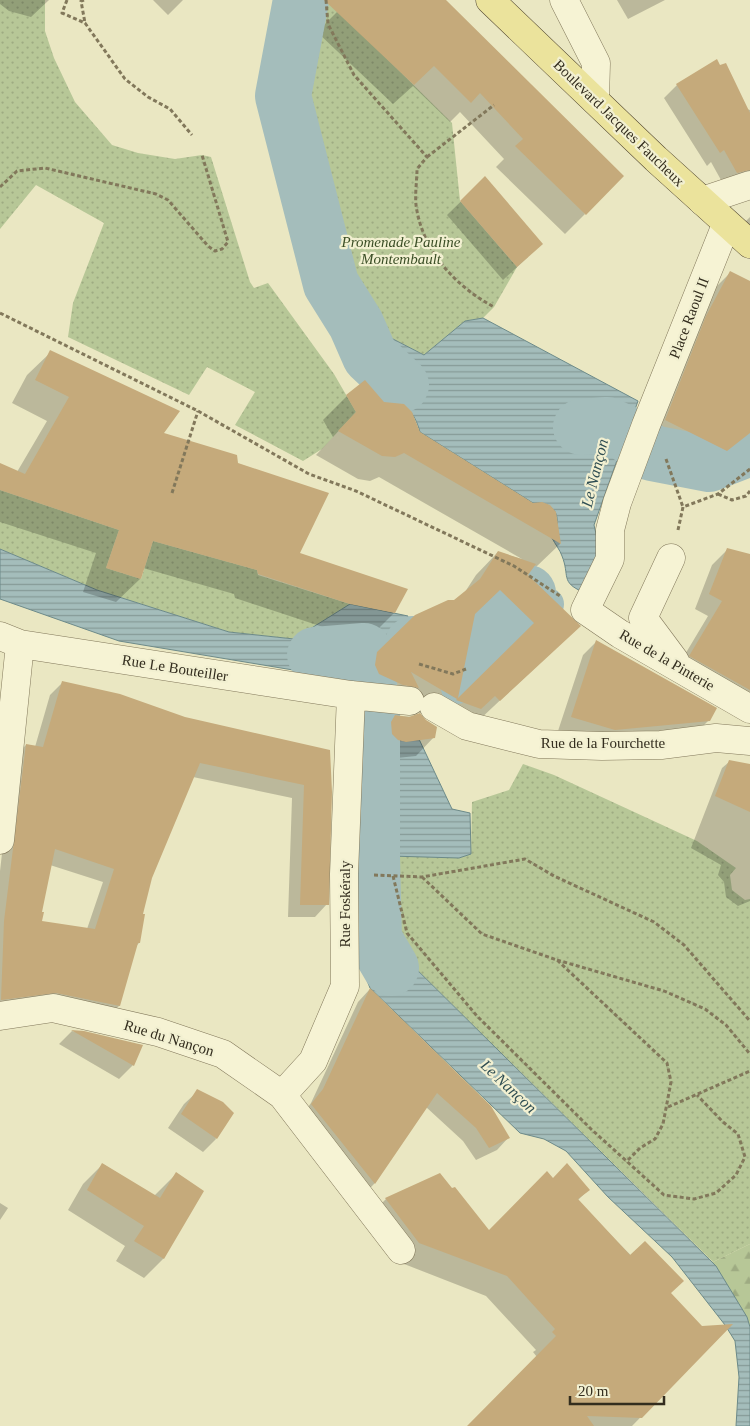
<svg xmlns="http://www.w3.org/2000/svg" width="750" height="1426" viewBox="0 0 750 1426" font-family="Georgia,serif">
<style>
.grass{fill:url(#grass-dots)}
.forest{fill:url(#forest-firs)}
.water{fill:url(#water-rules);stroke:#6c8a89}
.shadow{fill:#0003;fill-rule:evenodd}
.lines{fill:none;stroke-linecap:round;stroke-linejoin:round}
.canal{stroke:#a4bdbb;stroke-width:32}
.river{stroke:#a4bdbb;stroke-width:56}
.building{fill:#c5aa7b;fill-rule:evenodd}
.minor-casing{stroke:#82785b;stroke-width:29}
.major-casing{stroke:#50452f;stroke-width:29}
.path{stroke:#82785b;stroke-width:3;stroke-dasharray:4 2.5;stroke-linecap:butt}
.minor{stroke:#f6f3d4;stroke-width:28}
.major{stroke:#ebe39c;stroke-width:28}
.labels{text-anchor:middle;stroke-width:4.5;stroke-linejoin:round;paint-order:stroke}
.street-label{font-size:15px;fill:#332d1e;stroke:#f2f0d1}
.park-label{font-size:15px;font-style:italic;fill:#3b4e26;stroke:#f2f0d1}
.water-label{font-size:16px;font-style:italic;fill:#2e4d52;stroke:#f2f0d1}
</style>
<defs>
<pattern id="grass-dots" width="8" height="8" patternUnits="userSpaceOnUse" patternTransform="scale(1.25)"><rect width="8" height="8" fill="#b7c797"/><path d="M2 2h.1M6 6h.1" fill="none" stroke="#9eab82" stroke-width="1.8" stroke-linecap="round"/></pattern>
<pattern id="forest-firs" width="22" height="20" patternUnits="userSpaceOnUse" patternTransform="scale(1.25)"><rect width="22" height="20" fill="#b7c797"/><path d="M5 1l3.5 6h-7zM16 11l3.5 6h-7z" fill="#9eab82"/></pattern>
<pattern id="water-rules" width="6" height="5" patternUnits="userSpaceOnUse" patternTransform="scale(1.25)"><rect width="6" height="5" fill="#a4bdbb"/><path d="M0 2.5h6" fill="none" stroke="#869a97"/></pattern>
</defs>
<rect width="100%" height="100%" fill="#eae7c2"/>
<path class="grass" d="M0 0H45V31L54 58 75 102 112 145 138 153 175 159 202 155 211 157 250 282 254 288 268 283 334 374 356 412 322 449 303 461 235 425 255 392 207 367 189 395 68 337 73 303 104 223 36 185 0 229Z
M301 0H347L369 41 452 123 460 201 517 267 494 307 483 318 465 321 424 355 393 339 370 322 356 324 331 284 283 96Z
M0 490 119 530 106 568 141 579 153 541 257 570 258 575 350 604 294 639 229 632 97 590 0 549Z
M505 585 537 606 474 664 466 655 472 616Z
M523 764 554 775 697 841 736 868 730 875 732 890 745 900 750 899V1244L713 1262 392 945 372 856 471 854 472 802 509 790Z"/>
<path class="forest" d="M750 1244V1354L701 1272 713 1262Z"/>
<path class="water" d="M483 318 638 401 594 525 601 556 583 592C560 582 570 576 562 556 560 550 555 544 552 538 563 520 557 501 533 503L420 432C414 411 406 403 384 402L365 380 342 326 370 322 393 339 424 355 465 321Z
M0 549 97 590 229 632 294 639 350 604 408 616 400 645 378 652C372 661 377 669 373 678L293 670 119 641 0 599Z
M391 709 392 734C402 743 406 742 418 737L452 809 470 813 471 854 459 858 355 855 358 710Z
M379 895 382 921 392 945 716 1266 747 1317 750 1327V1426H736L739 1377 735 1341 725 1325 672 1257 608 1197 566 1151 544 1139 520 1133 370 988 357 955 354 896Z"/>
<path class="shadow" d="M0 0H49L31 17 9 11 0 4Z
M153 0H183L168 15Z
M349 0H443L585 214 565 234 496 167 504 159 460 112 450 122 413 86 393 104 317 32Z
M617 0H665L628 19Z
M677 85 750 110V171L721 180 711 162 707 166 664 98Z
M485 178 528 257 503 280 447 215Z
M750 217V233L742 225Z
M730 273 750 282V434L709 468 649 437 713 290Z
M51 352 162 434 237 464 298 553 394 613 370 637 326 628 235 598 234 594 143 568 140 579 116 602 83 592 96 553 0 522V464L17 472 47 421 12 403 27 375Z
M347 396 384 403 419 432 533 504 555 513 560 544 536 567 533 565 527 575 556 648 477 722H436L402 703 353 688 355 676 416 616 455 602 463 595 476 575 498 552 522 559 379 477 370 481 358 479 316 455 333 437 323 420ZM476 612 512 646 456 702 473 615Z
M727 550 750 557V714L675 671 708 616 695 609 712 565Z
M597 641 709 720 695 734 600 743 558 731 583 655Z
M63 682 184 718 329 751 327 904 315 917H288L292 798 193 777 151 878 142 915 139 943 136 946 119 1006 106 1018 0 1009V871L13 758 26 745 35 747 50 695ZM50 865 103 882 87 929 41 922 40 913Z
M395 716 416 717 434 737 416 756 387 759 380 757 373 748 377 735Z
M729 762 750 765V901L738 906 726 897 724 882 718 875 721 865 691 848 722 768Z
M370 989 509 1137 497 1150 476 1160 463 1141 426 1107 374 1184 362 1196 300 1118 311 1103 358 1002Z
M72 1031 141 1045 133 1065 119 1079 59 1044Z
M198 1091 216 1139 203 1152 168 1128 184 1104Z
M103 1164 154 1196 176 1174 202 1192 163 1259 144 1278 116 1261 125 1246 68 1210 83 1184Z
M552 1179 588 1190 577 1201 702 1327 730 1326 632 1426H468L537 1357 533 1352 536 1350 486 1296 399 1262 366 1219 386 1199 488 1232Z
M0 1203 8 1208 0 1220Z"/>
<g class="lines">
<path class="canal" d="M457 688 548 604"/>
<path class="river" d="M301 0 283 96 331 284 356 324 370 356 401 385
M581 427 607 425 627 434 652 453 709 464 750 448
M413 644 451 653 472 645 528 593
M315 655 364 651 372 707V856L374 939 391 968"/>
</g>
<path class="building" d="M324 0H446L624 176 586 215 515 146 523 139 480 93 471 103 434 66 414 85Z
M717 59 720 65 726 63 750 113V170L737 173 724 150 720 153 676 84Z
M485 176 543 244 517 267 460 201Z
M730 271 750 281V433L727 451 665 420 706 316Z
M50 350 180 411 164 433 237 455 238 463 329 493 300 553 408 589 395 613 350 604 258 574 257 570 153 541 141 579 106 568 119 530 0 490V463L25 474 69 397 35 380Z
M365 380 384 402 404 404 412 412 420 432 533 503 542 502 550 505 556 512 561 544 404 453 395 457 382 456 338 431 356 412 346 395Z
M727 548 750 554V690L689 656 722 601 709 594Z
M498 551 536 564 528 575 581 626 500 701 495 696 481 709 456 700 457 699 411 672 419 688 403 685 379 674 375 665 377 652 415 615 448 600H454L480 579ZM500 590 534 623 458 698 475 614Z
M596 640 717 708 710 721 615 730 571 717Z
M62 681 120 694 185 717 330 750 332 792 329 905H300L304 785 200 763 152 878 143 914H145L140 943H138L120 1006 56 993 1 1000 4 921 26 744 43 747ZM55 849 114 869 95 929 42 921 44 912H42Z
M420 713 426 720 437 727 435 738 406 742 398 740 392 734 391 722 395 715 409 717Z
M729 760 750 764V812L715 796Z
M370 988 491 1106 510 1138 489 1148 476 1128 437 1093 375 1184 311 1104 323 1089Z
M71 1030 84 1031 143 1045 134 1066Z
M197 1089 223 1102 234 1113 217 1139 181 1114Z
M102 1163 160 1198 176 1172 204 1191 164 1259 134 1241 144 1226 87 1190Z
M567 1163 590 1190 578 1199 630 1255 645 1241 684 1281 671 1293 702 1326 733 1324 642 1418 587 1416 594 1426H467L556 1336 552 1332 555 1329 507 1276 419 1243 385 1198 440 1173 452 1188 455 1187 489 1230 547 1171 553 1178Z"/>
<g class="lines">
<g class="minor-casing">
<path id="minor" d="M564 0 596 63 595 100
M702 201 750 185
M726 225 646 425 617 503 610 530V559L585 610 620 634 750 709
M671 558 643 618 675 661
M0 636 20 644 351 695 410 701
M434 707 467 726 539 744 602 746 661 745 716 738 750 741
M0 840 20 644
M0 1016 53 1008 158 1032 223 1054 282 1095 401 1250
M282 1095 313 1061 345 986 344 874 351 695"/>
</g>
<g class="major-casing">
<path id="major" d="M490 0 656 159 750 244"/>
</g>
<path class="path" d="M67 0 62 13 85 23 125 79 148 97 170 109 192 135
M84 0 81 1 85 23
M326 0 328 24 354 75 427 157 417 169C417 182 414 198 417 211 425 254 457 287 494 307
M427 157 494 105
M0 187 17 171 45 168 156 194 168 200 208 246 215 251 222 249 228 242 202 155
M0 313 198 411 309 474 356 491 514 566 560 596
M666 459 683 507
M172 493 198 411
M718 494 732 500 746 496 750 491
M678 530 683 507 718 494 750 469
M419 664 453 674 466 669
M374 875 422 877 525 859 554 876 654 922 684 945 750 1021
M393 876 407 933 477 1016 591 1129 664 1195 694 1199 716 1193 736 1175 745 1157 738 1134 723 1122 697 1095
M422 877 482 934 557 960 667 1063 671 1082 663 1124 655 1139 640 1148 626 1162
M557 960 664 991 705 1009 726 1025 750 1054
M668 1107 750 1071"/>
<use href="#minor" class="minor"/>
<use href="#major" class="major"/>
</g>
<g class="labels">
<g class="street-label">
<text transform="translate(619 123) rotate(44)" y="5">Boulevard Jacques Faucheux</text>
<text transform="translate(689 318) rotate(-69)" y="5">Place Raoul II</text>
<text transform="translate(667 660) rotate(30)" y="5">Rue de la Pinterie</text>
<text transform="translate(175 668) rotate(9)" y="5">Rue Le Bouteiller</text>
<text x="603" y="748">Rue de la Fourchette</text>
<text transform="translate(345 904) rotate(-90)" y="5">Rue Foskéraly</text>
<text transform="translate(169 1038) rotate(17)" y="5">Rue du Nançon</text>
</g>
<g class="park-label">
<text x="401" y="247">Promenade Pauline<tspan x="401" dy="17">Montembault</tspan></text>
</g>
<g class="water-label">
<text transform="translate(594 473) rotate(-76)" y="6">Le Nançon</text>
<text transform="translate(509 1086) rotate(43)" y="6">Le Nançon</text>
</g>
</g>
<path d="M570 1396v8h94v-8" fill="none" stroke="#332d1e" stroke-width="2.5"/>
<text x="578" y="1396" font-size="15" fill="#332d1e" stroke="#f2f0d1" stroke-width="4" paint-order="stroke">20 m</text>
</svg>
